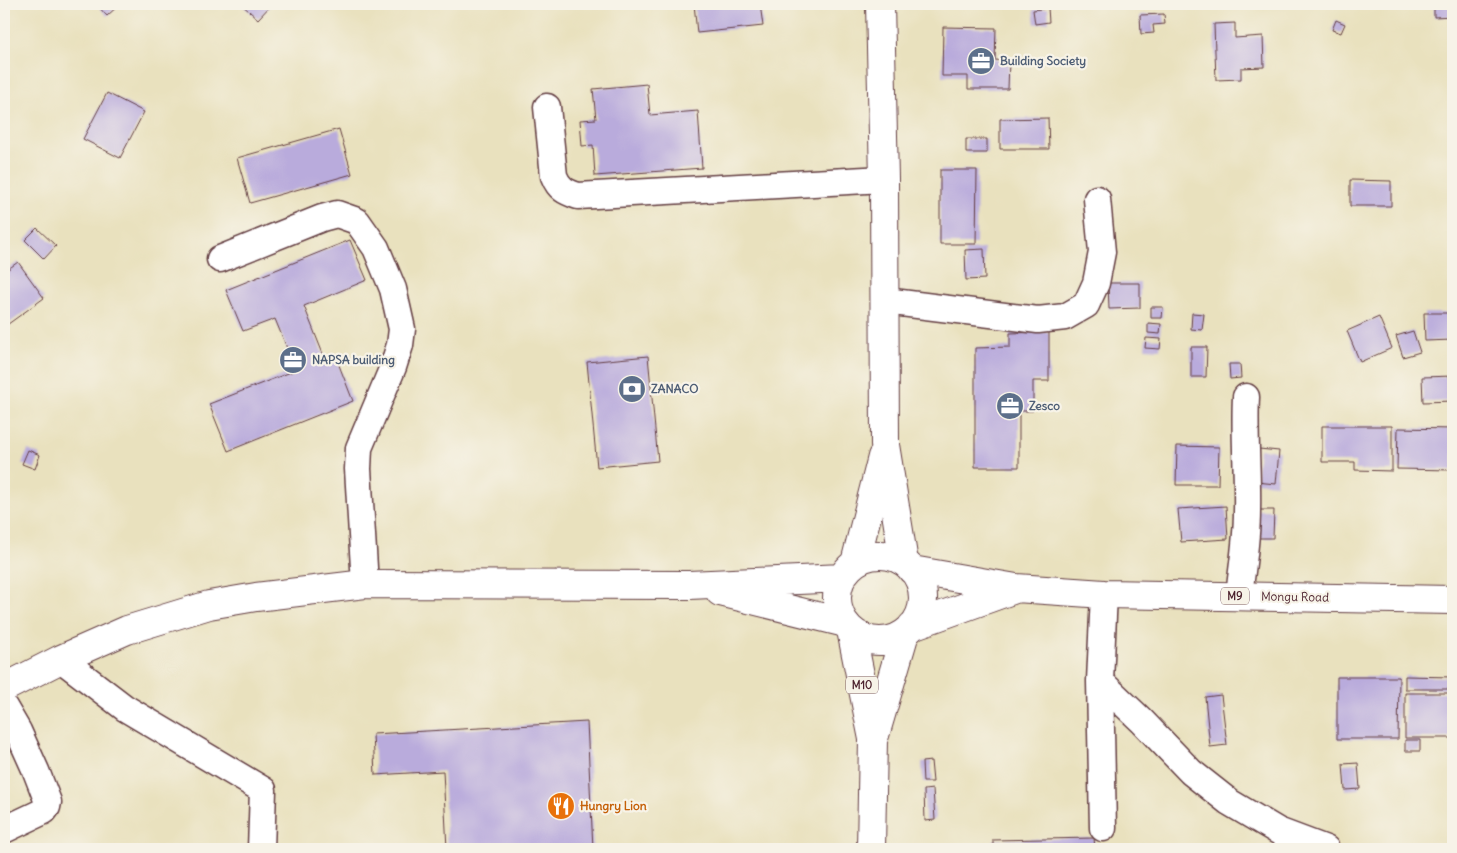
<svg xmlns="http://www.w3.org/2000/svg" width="1457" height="853" viewBox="0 0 1457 853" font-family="Delius,sans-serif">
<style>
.building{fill:#b9abdc}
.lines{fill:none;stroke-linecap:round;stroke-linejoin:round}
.minor-casing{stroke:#623c41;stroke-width:29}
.major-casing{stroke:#623c41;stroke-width:30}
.minor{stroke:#fff;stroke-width:26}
.major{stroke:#fff;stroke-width:28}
.labels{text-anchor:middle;stroke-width:4.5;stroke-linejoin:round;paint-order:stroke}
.shield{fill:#f7f3e8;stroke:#7e5f64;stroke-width:1}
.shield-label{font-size:11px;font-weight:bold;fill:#4a1f2b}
.service-label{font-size:12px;font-weight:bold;fill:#4e5e75;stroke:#f7f3e8;text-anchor:start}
.street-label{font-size:12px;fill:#4a1f2b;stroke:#f7f3e8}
.food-label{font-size:12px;font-weight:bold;fill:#c56008;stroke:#f7f3e8;text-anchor:start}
</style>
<rect width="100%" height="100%" fill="#f7f3e8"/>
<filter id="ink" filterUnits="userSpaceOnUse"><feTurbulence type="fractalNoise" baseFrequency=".02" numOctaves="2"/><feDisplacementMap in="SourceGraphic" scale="10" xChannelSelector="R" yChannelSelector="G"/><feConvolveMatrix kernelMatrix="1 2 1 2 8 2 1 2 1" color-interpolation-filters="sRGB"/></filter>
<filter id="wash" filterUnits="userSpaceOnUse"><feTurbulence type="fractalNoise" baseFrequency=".0096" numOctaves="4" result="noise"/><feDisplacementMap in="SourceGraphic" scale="20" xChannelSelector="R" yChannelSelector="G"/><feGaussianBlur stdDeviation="1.12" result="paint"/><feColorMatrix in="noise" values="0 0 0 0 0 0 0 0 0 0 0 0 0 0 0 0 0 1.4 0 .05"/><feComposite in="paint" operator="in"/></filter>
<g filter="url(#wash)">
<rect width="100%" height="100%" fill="#e9e1be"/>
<g id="blocks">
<path class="building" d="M96 4H120L107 16Z
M241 4H272L258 19Z
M694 4H760L763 26 697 33Z
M1434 4H1453V16L1434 17Z
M1048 8 1049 22 1035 24 1033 10Z
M1164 14 1165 24 1153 25 1154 33 1141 34 1140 15Z
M1336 20 1345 24 1341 33 1332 30Z
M1235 23V38L1263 36 1264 67 1241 68V79L1216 80 1214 24Z
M943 27 996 28 995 60 1009 61 1008 89H968V76H942Z
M647 84 650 115 698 111 702 168 595 176 593 145 582 146 580 120 596 119 593 89Z
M107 93 144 112 120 158 83 139Z
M1048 118 1049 149H1000V119Z
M339 129 352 174 250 203 237 158Z
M966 139H987V153H966Z
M940 170H977L976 244H940Z
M1350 180 1391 181V206H1350Z
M37 228 56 246 44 259 25 240Z
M350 240 367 280 304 306 325 359 335 355 353 401 228 451 209 404 296 370 275 319 243 331 226 290Z
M984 249 985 279 966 280 965 250Z
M18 262 44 298 4 327V272Z
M1108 283H1140V308L1109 309Z
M1151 307H1163L1162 318H1151Z
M1192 313 1204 314 1202 330 1191 329Z
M1424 313H1453V340L1425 341Z
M1379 317 1392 348 1360 362 1347 331Z
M1148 323 1161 324 1160 334 1148 333Z
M1413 331 1420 352 1403 357 1396 336Z
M1049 332V381H1033V411H1019V467H975V348L1010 347V333Z
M1146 338 1161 339 1160 349 1145 348Z
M1191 347H1207L1206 377H1191Z
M648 356 658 461 597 467 587 362Z
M1229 364H1240L1241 378 1230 379Z
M1453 376V401L1423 402 1422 377Z
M1322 426H1392V471L1355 470V462H1322Z
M1398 428 1453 429V470L1397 469Z
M1177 446 1219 447 1218 485H1176Z
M1259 449 1279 451 1276 484 1256 482Z
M28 450 40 455 35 469 22 464Z
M1226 506 1228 539 1181 542 1178 509Z
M1257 510H1274L1273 538H1256Z
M1405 676 1453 677V689H1405Z
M1337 677H1399L1398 739H1337Z
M1405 693H1453V738H1405Z
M1221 695 1227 745 1210 747 1205 697Z
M587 722 593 849H447L443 771 375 775 373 734Z
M1405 740H1420V751H1405Z
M931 761 933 782H923L922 762Z
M1358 763 1360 789 1345 790 1343 764Z
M933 789 935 820 925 821 924 790Z
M1094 838 1095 849H993V840Z"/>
</g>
</g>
<g filter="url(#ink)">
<use href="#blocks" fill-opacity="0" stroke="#623c41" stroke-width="1"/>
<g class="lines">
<g class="minor-casing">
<path id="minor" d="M547 107 554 176C559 189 566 192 578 196L884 179
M220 259 322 218 337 214 357 221 376 248 393 289 402 329 400 345 393 367 359 448 358 469 365 584
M885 301 1038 320 1065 317 1086 305 1096 283 1102 252 1097 199
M1239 596C1242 568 1247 540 1247 512 1248 474 1244 435 1246 397
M61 659 125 708 263 790 261 849
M1100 681 1141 720 1191 772 1229 802 1278 831 1326 849
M4 707 18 731 36 771 48 802 47 807 44 811 4 830
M1103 828 1100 681 1104 594"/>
</g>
<g class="major-casing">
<path id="major" d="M880 4 884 179 885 445 904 562
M837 598a43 43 0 1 1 86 0a43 43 0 1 1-86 0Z
M855 563 882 457
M912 570 1016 588 1104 594 1453 600
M720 592 845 623
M912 626 1015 589
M851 630 873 739 871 849
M4 688 61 659 127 630 209 605 256 597 365 584 689 585 842 578
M875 735 905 633"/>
</g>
<use href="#minor" class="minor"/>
<use href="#major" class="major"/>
</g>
</g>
<defs>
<g id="office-disc" transform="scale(1.4375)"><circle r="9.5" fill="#5c6f8a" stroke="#f7f3e8"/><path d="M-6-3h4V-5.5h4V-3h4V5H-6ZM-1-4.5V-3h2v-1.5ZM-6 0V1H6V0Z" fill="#fff"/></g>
<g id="bank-disc" transform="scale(1.4375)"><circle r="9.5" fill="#5c6f8a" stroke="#f7f3e8"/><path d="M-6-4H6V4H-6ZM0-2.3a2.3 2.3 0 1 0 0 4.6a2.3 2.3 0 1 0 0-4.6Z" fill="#fff"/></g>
<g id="restaurant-disc" transform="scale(1.4375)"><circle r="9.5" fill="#e8710a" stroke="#f7f3e8"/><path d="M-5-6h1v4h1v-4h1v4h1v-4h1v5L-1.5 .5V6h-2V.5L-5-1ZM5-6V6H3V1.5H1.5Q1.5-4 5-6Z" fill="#fff"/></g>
</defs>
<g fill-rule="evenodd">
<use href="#office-disc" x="981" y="61"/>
<use href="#office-disc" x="293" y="360"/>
<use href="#bank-disc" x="632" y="389"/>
<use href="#office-disc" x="1010" y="406"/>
<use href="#restaurant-disc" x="561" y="806"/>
</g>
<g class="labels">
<g class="shield">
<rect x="1221" y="587.5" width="28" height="17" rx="4"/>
<rect x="846" y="676.5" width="32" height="17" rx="4"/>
</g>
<g class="shield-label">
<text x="1235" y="600">M9</text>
<text x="862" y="689">M10</text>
</g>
<g class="service-label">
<text x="1000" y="65">Building Society</text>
<text x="312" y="364">NAPSA building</text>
<text x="651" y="393">ZANACO</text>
<text x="1029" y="410">Zesco</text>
</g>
<g class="street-label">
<text transform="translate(1295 597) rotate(1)" y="4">Mongu Road</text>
</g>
<g class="food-label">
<text x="580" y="810">Hungry Lion</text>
</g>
</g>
<rect width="1457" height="853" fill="none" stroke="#f7f3e8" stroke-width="20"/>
</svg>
